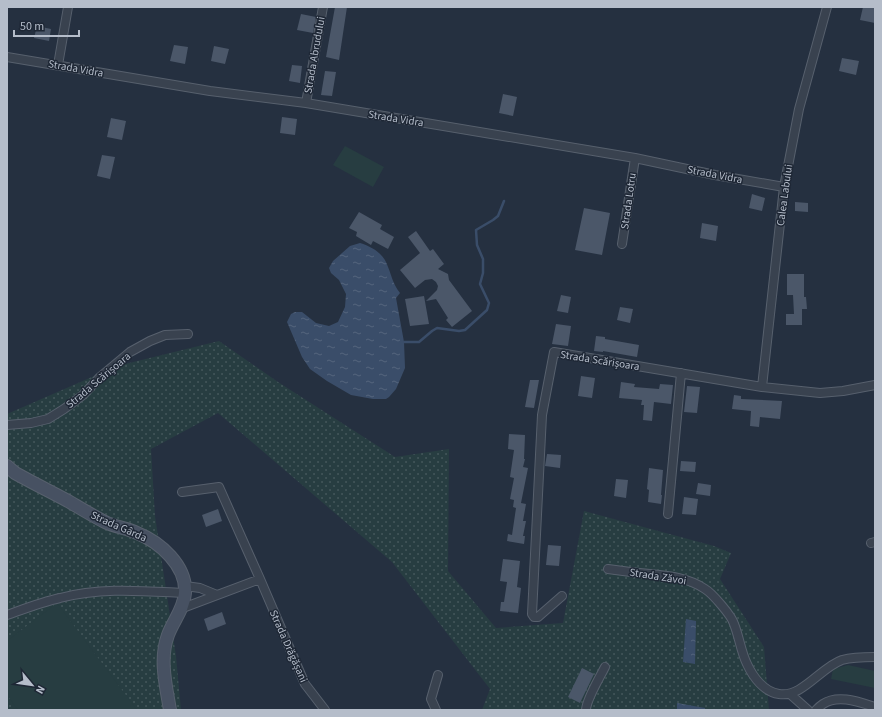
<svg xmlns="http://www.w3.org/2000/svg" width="882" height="717" viewBox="0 0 882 717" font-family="'Source Sans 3',sans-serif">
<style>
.grass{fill:url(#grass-dots)}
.green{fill:#273d41}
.water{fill:url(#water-ripples)}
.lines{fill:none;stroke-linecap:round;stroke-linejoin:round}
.stream{stroke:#3a4d69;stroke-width:2.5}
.building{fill:#4b5769}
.street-casing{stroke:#57606d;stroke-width:10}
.secondary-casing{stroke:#57606d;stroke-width:14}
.street{stroke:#39424f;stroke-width:8}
.secondary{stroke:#475162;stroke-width:12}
.labels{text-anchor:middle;stroke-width:3;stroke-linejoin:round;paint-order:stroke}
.street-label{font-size:11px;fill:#b5bdca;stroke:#1e2735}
</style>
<defs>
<pattern id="grass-dots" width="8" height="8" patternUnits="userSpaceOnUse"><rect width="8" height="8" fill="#273d41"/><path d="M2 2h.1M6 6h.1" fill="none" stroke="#44575b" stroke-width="1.8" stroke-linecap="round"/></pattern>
<pattern id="water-ripples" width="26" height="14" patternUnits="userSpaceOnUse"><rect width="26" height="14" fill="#3a4d69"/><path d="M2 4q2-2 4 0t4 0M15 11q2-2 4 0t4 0" fill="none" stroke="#54657d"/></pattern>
</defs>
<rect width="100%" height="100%" fill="#253040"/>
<path class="grass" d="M219 341 278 382 395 457 449 449 448 571 496 628 563 623 584 511 714 546 731 553 720 579 764 647 769 710H482L490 689 392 562 218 413 151 449 155 516 176 656 181 710H7V414L117 366Z"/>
<path class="green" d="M345 146 384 167 373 187 333 165Z
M57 603 137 710H18L7 695V641Z
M848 665 875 671V688L831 679 833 669Z"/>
<path class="water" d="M360 243C373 247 384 254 388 267 392 277 393 284 400 293L396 298 404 342 405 368 396 389 389 397 386 399H373L351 395 327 381 310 369 302 357 287 322 291 314 295 312H302L316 323 329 326 338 322 345 307 346 294 339 280 331 273 329 268 333 261 350 246Z
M686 619 696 621 695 664 683 662Z
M677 703 705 708V710H677Z"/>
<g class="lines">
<path class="stream" d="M404 342H419L432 331 437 328 459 331 465 330 487 310 489 303 480 284 483 273V259L477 245 476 230 493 220 498 216 504 201"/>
</g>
<path class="building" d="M335 7H347L339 60 326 57Z
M863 7H875V23L860 20Z
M301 14 316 17 313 33 297 30Z
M37 26 51 29 49 41 34 38Z
M174 45 188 47 185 64 170 61Z
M214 46 229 49 225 64 211 61Z
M842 58 859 61 856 75 839 71Z
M292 65 302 66 300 83 289 81Z
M325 71 336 72 332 96 321 95Z
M503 94 517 97 513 116 499 113Z
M282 117 297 119 295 135 280 133Z
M111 118 126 121 122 140 107 137Z
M102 155 115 157 110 179 97 176Z
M752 194 765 198 762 211 749 208Z
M795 202 808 203V212L795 211Z
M584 208 610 213 602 255 575 250Z
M359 212 382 225 380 229 394 237 388 249 373 241 371 245 356 236 357 232 349 228Z
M702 223 718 226 716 241 700 238Z
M416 231 430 251 433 249 444 264 438 269 448 274 449 280 472 311 452 327 446 320 448 318 436 299 426 301 437 290 438 286 436 282 432 279 425 280 415 288 400 270 420 253 408 237Z
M787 274H804V297H806L807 309H802V325H786V314H794L793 295H787Z
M561 295 571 297 568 313 557 311Z
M424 296 429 324 410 326 405 299Z
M620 307 633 309 630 323 617 320Z
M556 324 571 326 568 346 552 344Z
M596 336 605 337V339L639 345 637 357 603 351V352L594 351Z
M581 376 595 378 592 398 578 396Z
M530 380H539L534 408 525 407Z
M621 382 635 384 634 387 659 389 660 384 673 385 671 404 654 402 652 421 643 420 644 405H641L642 400 619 398Z
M687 386 700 387 697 413 684 412Z
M734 395 741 396V399L782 401 780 419 760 417 759 427 750 426 751 411 732 409Z
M509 434 525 435 524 459H525L523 467 528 468 521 503 526 504 523 521H526L523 536H525L524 544 507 541 508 534 512 535 516 508 513 507 514 500 510 499 514 478 510 477 514 450 508 449Z
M547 454 561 455 560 468 545 466Z
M681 461 696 462 695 472 680 471Z
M649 468 663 470 661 495H662L661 504 648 502 649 490 647 489Z
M616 479 628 480 626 498 614 496Z
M698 483 711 485 710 496 696 494Z
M684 497 698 499 696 515 682 514Z
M218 509 222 521 206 527 202 515Z
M548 545 561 546 559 566 546 565Z
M503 559 520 561 517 587 521 588 518 613 500 611 501 602H504L507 582 500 581Z
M222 612 226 624 208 631 204 619Z
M582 668 594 674 580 703 568 697Z"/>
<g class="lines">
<g class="street-casing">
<path id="street" d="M7 57 210 91 306 103 635 158 715 175 784 187
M58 65 68 7
M306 103 323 7
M622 244 635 158
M762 387 784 187 799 109 827 7
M7 425 31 423 48 419 64 409 83 395 100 377 130 352 150 341 165 335 188 334
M182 492 219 487 260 579 305 684 325 710
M668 514 681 373
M871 543 875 542
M608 569C622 571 636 573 650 574 670 576 689 578 705 589 712 593 732 616 734 624 739 636 741 652 747 664 753 677 764 692 779 694 802 698 821 667 842 660 853 657 864 657 875 657
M185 586 200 588 217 595
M562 596 538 617H534L532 614 542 415 554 352 762 387 820 393 843 391 875 385
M180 609 260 579
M7 615C24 609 42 602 60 598 101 587 143 591 185 593
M790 694 808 710
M436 710 431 699 438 675
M586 710C586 700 600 677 605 667
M816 710C818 708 820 706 823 704 838 694 859 702 875 707"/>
</g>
<g class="secondary-casing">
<path id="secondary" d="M7 466 15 473 28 480C41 487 55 494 68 501 80 508 93 516 105 522 115 527 127 528 137 533 160 542 187 566 185 593 184 609 173 621 168 635 159 659 166 686 170 710"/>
</g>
<use href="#street" class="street"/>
<use href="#secondary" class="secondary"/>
</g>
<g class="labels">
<g class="street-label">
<text transform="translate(314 55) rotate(-80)" y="4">Strada Abrudului</text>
<text transform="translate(76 68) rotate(10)" y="4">Strada Vidra</text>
<text transform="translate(396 118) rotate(9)" y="4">Strada Vidra</text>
<text transform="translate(715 174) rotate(11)" y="4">Strada Vidra</text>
<text transform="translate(784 195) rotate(-82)" y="4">Calea Labului</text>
<text transform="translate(628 201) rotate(-82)" y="4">Strada Lotru</text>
<text transform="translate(600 360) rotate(9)" y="4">Strada Scărișoara</text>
<text transform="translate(98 380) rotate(-40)" y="4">Strada Scărișoara</text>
<text transform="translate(119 526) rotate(24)" y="4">Strada Gârda</text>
<text transform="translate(658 576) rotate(9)" y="4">Strada Zăvoi</text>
<text transform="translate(289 646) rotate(66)" y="4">Strada Drăgășani</text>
</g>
</g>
<rect width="882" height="717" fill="none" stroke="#b5bdca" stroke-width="16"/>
<g transform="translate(32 685) rotate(119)" stroke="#1e2735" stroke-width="3" paint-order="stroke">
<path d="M0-3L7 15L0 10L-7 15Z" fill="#b5bdca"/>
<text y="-6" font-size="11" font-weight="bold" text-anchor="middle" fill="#b5bdca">N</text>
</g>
<path d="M14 30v6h65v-6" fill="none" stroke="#b5bdca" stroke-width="2"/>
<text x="20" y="30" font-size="12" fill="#b5bdca" stroke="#1e2735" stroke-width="3" paint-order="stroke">50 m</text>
</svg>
